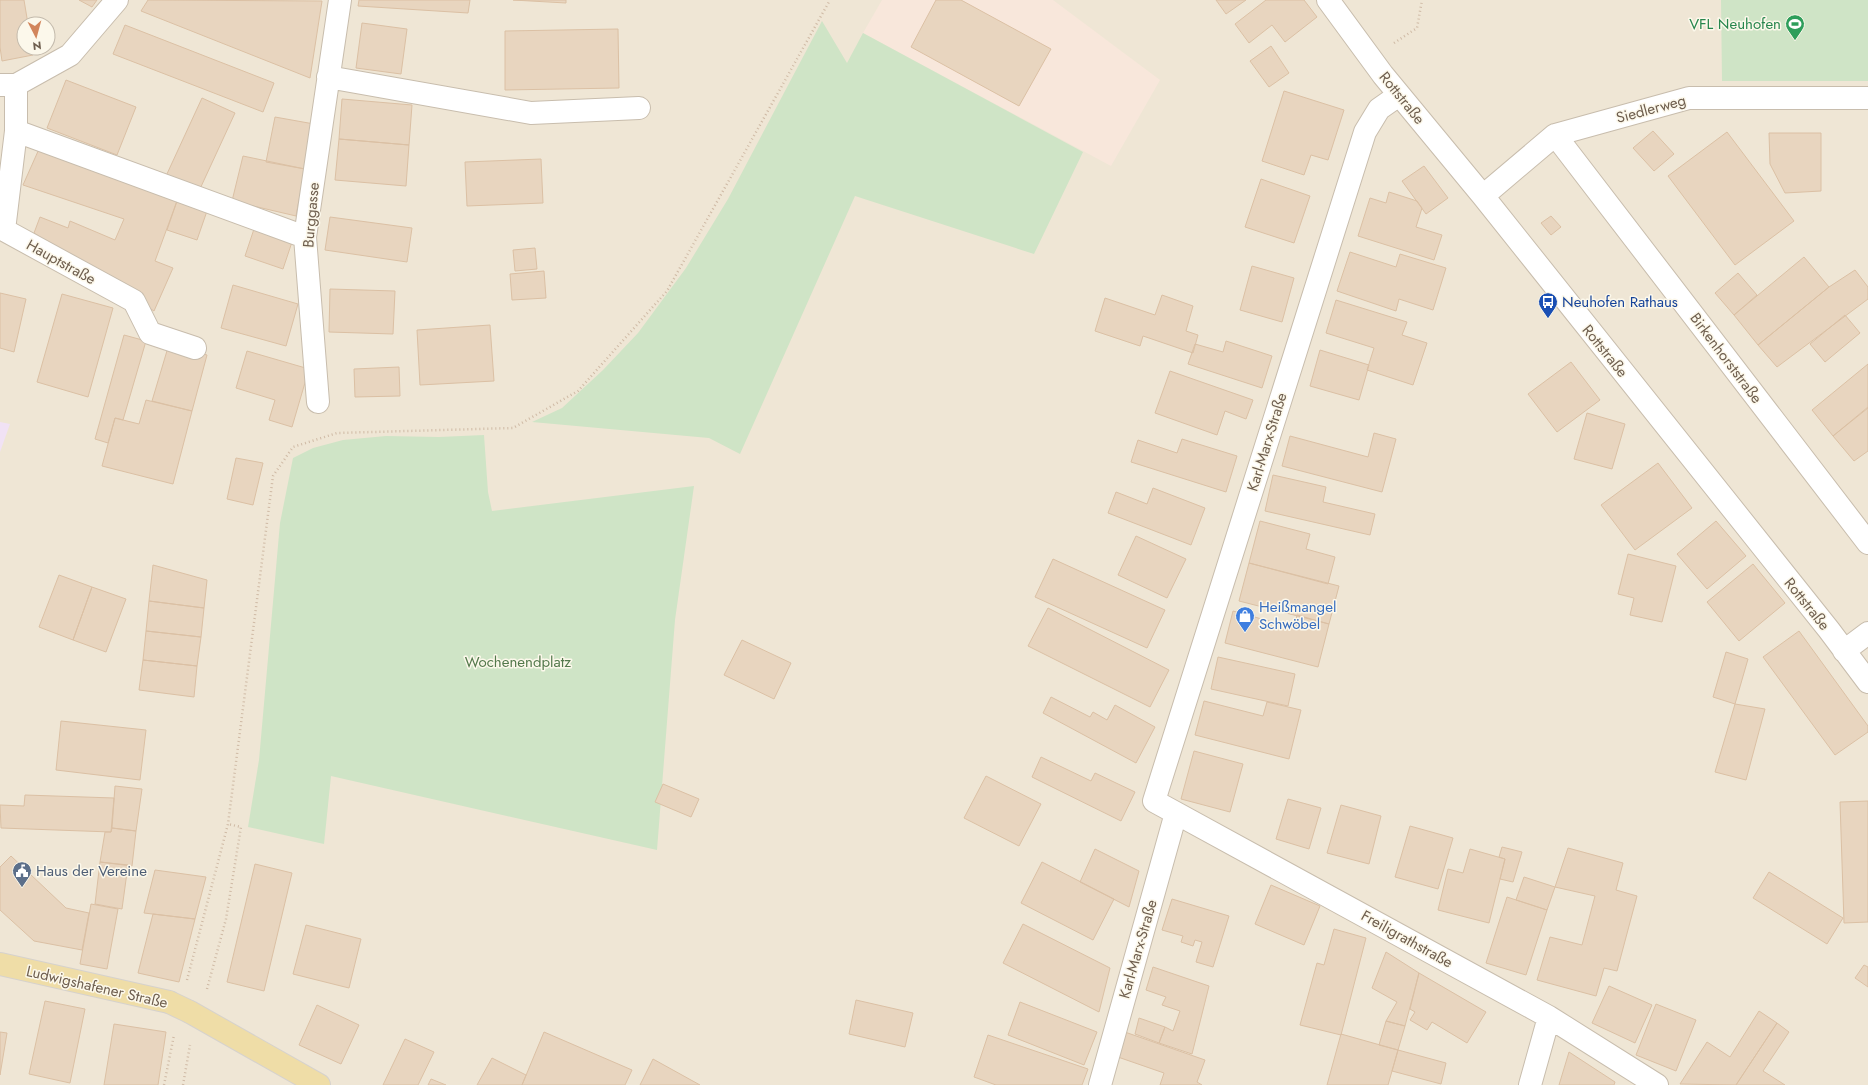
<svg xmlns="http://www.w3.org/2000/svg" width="1868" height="1085" viewBox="0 0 1868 1085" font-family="Jost,sans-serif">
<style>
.residential{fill:#efe6d5;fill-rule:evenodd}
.commercial{fill:#f8e7db}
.education{fill:#f1e2f5}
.green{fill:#cfe4c6}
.building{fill:#e8d5bf;stroke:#dbc0a4}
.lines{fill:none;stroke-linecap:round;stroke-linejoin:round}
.minor-casing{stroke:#c8bdad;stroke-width:24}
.major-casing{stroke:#d6d2cd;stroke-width:24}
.path{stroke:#cfbaa5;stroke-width:2.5;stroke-dasharray:1 3;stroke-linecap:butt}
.minor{stroke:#fff;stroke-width:22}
.major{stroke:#efdda7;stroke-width:22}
.major-bridge-casing{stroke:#d6d2cd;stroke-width:24;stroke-linecap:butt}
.major-bridge{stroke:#efdda7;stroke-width:22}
.labels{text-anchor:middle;stroke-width:3;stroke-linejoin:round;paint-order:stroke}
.leisure-label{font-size:15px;fill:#27864d;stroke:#fcf8eb;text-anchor:end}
.street-label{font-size:15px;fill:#6e5e4e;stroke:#fcf8eb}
.transit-label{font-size:15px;fill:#164399;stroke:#fcf8eb;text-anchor:start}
.shop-label{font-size:15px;fill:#366cbe;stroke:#fcf8eb;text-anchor:start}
.park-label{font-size:15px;fill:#53784b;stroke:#fcf8eb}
.service-label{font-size:15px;fill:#4e5e75;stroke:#fcf8eb;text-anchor:start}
</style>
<rect width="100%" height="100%" fill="#f9f4e6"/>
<path class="residential" d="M0 0H1868V1085H0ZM24 24H48V48H24Z"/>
<path class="commercial" d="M882 0H1053L1160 80 1111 166 863 33Z"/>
<path class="education" d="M0 422 10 424 0 452Z"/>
<path class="green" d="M1721 0H1868V81H1722Z
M822 21 847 63 863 33 1083 152 1034 254 855 196 740 454 709 438 532 422 562 408 603 370 638 333 686 268 728 199Z
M484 435 488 492 492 511 694 486 675 620 657 850 331 776 324 844 248 827 259 760 280 523 293 458 313 448 343 440 386 436 439 437Z"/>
<path class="building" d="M0 0H24L28 24H24V48H32L33 55 2 61 0 47Z
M79 0H97L92 7Z
M148 0 322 1 310 78 141 11Z
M359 0H470L468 13 358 6Z
M513 0H566V3Z
M936 0H961L1051 49 1019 106 911 47Z
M1216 0H1246L1226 14Z
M1266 0H1304L1317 17 1285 42 1272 25 1249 43 1235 24Z
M362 23 407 29 401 74 356 68Z
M125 25 274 83 263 112 113 54Z
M618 29 619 88 505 90V31Z
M1271 46 1289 73 1269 87 1250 61Z
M66 80 136 107 117 155 47 128Z
M1284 91 1344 110 1328 160 1311 155 1304 175 1262 161Z
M202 98 235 113 199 191 166 176Z
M342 99 412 105 409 145 339 139Z
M275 117 314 124 305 169 266 162Z
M1653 131 1674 154 1654 171 1633 148Z
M1727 132 1794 221 1735 265 1668 176Z
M1769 133H1821V191L1785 193 1770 164Z
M339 139 409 145 406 186 335 180Z
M39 149 177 201 155 261 173 268 154 311 34 233 40 217 68 228 70 221 115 240 124 219 23 185Z
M243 156 305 169 296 216 232 201Z
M541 159 543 203 467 206 465 162Z
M1424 166 1448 198 1426 214 1402 181Z
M1261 179 1310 196 1294 243 1245 227Z
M1389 192 1417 201 1422 208 1416 227 1442 235 1434 260 1358 236 1370 198 1386 203Z
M177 201 207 211 197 240 167 230Z
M1551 216 1561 227 1551 235 1541 223Z
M330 217 412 228 407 262 325 250Z
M256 223 294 236 283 269 245 256Z
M535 248 537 269 515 271 513 250Z
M1350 252 1396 267 1400 254 1446 268 1433 310 1399 299 1396 311 1337 291Z
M1804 257 1829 287 1758 345 1734 315Z
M1252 266 1294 278 1282 322 1240 310Z
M1855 270 1868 287V299L1777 367 1758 345 1829 287Z
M544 271 546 298 512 300 510 274Z
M1738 273 1757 295 1734 315 1715 293Z
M233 285 298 304 286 346 221 328Z
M330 289 395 291 393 334 329 332Z
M0 293 26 299 14 352 0 348Z
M62 294 113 308 88 397 37 382Z
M1162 295 1193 306 1186 331 1198 335 1193 353 1143 336 1140 346 1095 331 1105 298 1155 315Z
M1336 300 1407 322 1402 335 1427 343 1413 385 1367 370 1374 348 1326 333Z
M1845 315 1860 333 1825 362 1810 344Z
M490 325 494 381 420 385 417 330Z
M124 335 146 341 123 420 115 418 108 443 95 439Z
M1226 341 1272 356 1262 388 1188 364 1195 344 1223 352Z
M169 344 207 355 192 411 152 401Z
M1320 350 1369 365 1359 400 1310 386Z
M247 351 309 369 292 427 269 420 275 400 236 388Z
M1571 362 1600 400 1557 432 1528 394Z
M1868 364V407L1833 436 1812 410Z
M399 367 400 396 355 397 354 369Z
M1170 371 1253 400 1246 419 1225 411 1217 435 1155 413Z
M146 400 192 411 173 484 102 466 115 418 139 424Z
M1868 408V451L1854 461 1833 436Z
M1587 413 1625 424 1612 469 1574 459Z
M1374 433 1396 439 1382 492 1282 466 1290 436 1368 457Z
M1182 439 1237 456 1226 492 1131 462 1138 440 1177 453Z
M236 458 263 463 253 505 227 499Z
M1658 463 1692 508 1635 550 1601 505Z
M1273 475 1326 487 1323 502 1375 514 1370 535 1265 511Z
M1153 488 1205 508 1191 545 1108 513 1116 492 1147 504Z
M1260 521 1310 534 1306 549 1335 557 1328 584 1249 563Z
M1716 521 1746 556 1707 589 1677 554Z
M1136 536 1186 559 1167 598 1118 575Z
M1628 554 1676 566 1662 622 1630 615 1634 598 1618 594Z
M1053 559 1165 610 1147 648 1035 597Z
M1249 563 1339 586 1329 624 1239 601Z
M1753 564 1785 603 1739 641 1707 602Z
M153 565 207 580 204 608 149 601Z
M59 575 92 587 73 640 39 627Z
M92 587 126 599 106 652 73 640Z
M149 601 204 608 201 637 146 631Z
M1048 608 1169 670 1150 707 1028 646Z
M1233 611 1294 628 1297 615 1329 624 1318 667 1225 643Z
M146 631 201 637 197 666 143 660Z
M1799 631 1868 726V732L1835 755 1763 657Z
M742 640 791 663 774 699 724 675Z
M1726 652 1748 659 1735 704 1713 697Z
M1218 657 1295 674 1288 706 1211 689Z
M143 660 197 666 194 697 139 690Z
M1051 697 1090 717 1093 712 1107 720 1115 705 1155 727 1136 763 1043 713Z
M1204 701 1263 716 1267 702 1301 710 1289 759 1195 735Z
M1735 704 1765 709 1746 780 1715 772Z
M61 721 146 730 140 780 56 770Z
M1194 751 1243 764 1230 812 1181 799Z
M1041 757 1091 781 1095 773 1135 792 1121 821 1032 777Z
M986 776 1041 804 1019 846 964 818Z
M663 784 699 799 691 817 655 802Z
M115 786 142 789 136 831 112 828Z
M25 795 114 798 111 832 1 828 0 805 24 806Z
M1288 799 1321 808 1309 849 1276 839Z
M1868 801V922L1844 923 1840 802Z
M1341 805 1381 816 1369 864 1327 853Z
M1410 826 1453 838 1438 889 1395 877Z
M112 828 136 831 132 866 100 862 105 832H111Z
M1502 847 1522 852 1513 882 1500 879 1505 859 1499 857Z
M1568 848 1623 863 1616 890 1637 896 1617 971 1604 968 1596 996 1537 980 1550 937 1582 945 1595 896 1555 887Z
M1095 849 1139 871 1129 907 1080 882Z
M1470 849 1505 859 1489 923 1438 910 1448 869 1463 873Z
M11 856 66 908 89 913 82 950 34 941 0 910V867Z
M100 862 128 865 122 909 95 904Z
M1042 862 1114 899 1093 940 1021 903Z
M255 864 292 873 264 991 227 982Z
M155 870 206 877 195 919 144 913Z
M1769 872 1843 918 1827 944 1753 898Z
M1524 877 1555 887 1547 910 1516 900Z
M1271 885 1320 906 1304 945 1255 924Z
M1507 897 1547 910 1526 975 1486 963Z
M1172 899 1229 916 1213 967 1196 962 1202 942 1195 940 1193 946 1181 942 1183 936 1162 930Z
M91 904 118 909 107 969 80 964Z
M153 914 195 919 179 982 138 973Z
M1023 924 1110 968 1099 1012 1003 963Z
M306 925 361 939 349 988 293 974Z
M1334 929 1366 938 1341 1035 1300 1025 1317 963 1324 965Z
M1386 952 1419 973 1405 1026 1386 1021 1397 1002 1372 988Z
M1864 965 1868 967V987L1855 978Z
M1153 967 1209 986 1192 1054 1159 1043 1165 1027 1173 1031 1180 1011 1162 1005 1166 997 1146 990Z
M1419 973 1486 1012 1467 1043 1432 1022 1427 1030 1410 1020 1415 1012 1410 1009Z
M1609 986 1652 1005 1635 1043 1592 1023Z
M856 1000 913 1013 905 1047 849 1034Z
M45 1001 85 1009 70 1083 29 1074Z
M1020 1002 1097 1032 1084 1065 1008 1035Z
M1656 1004 1696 1020 1676 1071 1636 1055Z
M317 1005 359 1025 341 1064 299 1045Z
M1759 1011 1777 1023 1736 1085 1680 1084 1707 1042 1730 1057Z
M1139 1018 1165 1027 1159 1043 1135 1034Z
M1386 1021 1405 1026 1398 1050 1379 1045Z
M1777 1023 1789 1032 1763 1071 1785 1085H1736Z
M114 1024 166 1032 158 1085H104Z
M1122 1031 1205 1060 1197 1082 1202 1085H1160L1164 1073 1115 1056Z
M0 1032 7 1033 0 1075Z
M544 1032 632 1070 625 1085H522Z
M1341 1034 1398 1050 1388 1085H1327Z
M988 1035 1088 1069 1082 1085H996L974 1077Z
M405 1039 434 1052 418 1085H383Z
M1398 1050 1446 1063 1441 1084 1392 1071Z
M1569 1052 1615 1082 1614 1085H1559Z
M492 1058 526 1075 522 1085H477Z
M653 1059 700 1085H640Z
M431 1079 446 1085H428Z"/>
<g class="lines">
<g class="minor-casing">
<path id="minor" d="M1328 0 1383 75 1483 196 1829 630 1868 682
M328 77 531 113 639 108
M0 85H16L70 55 117 0
M16 85V131L4 230 134 301 150 333 195 348
M1399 95 1379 109 1365 132 1154 801 1549 1017 1657 1085
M16 131 305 237
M1555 135 1868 543
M1483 196 1555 135 1689 98H1868
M318 402 305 237 340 0
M1844 651 1868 633
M1100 1085 1176 813
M1530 1085 1549 1017"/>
</g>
<g class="major-casing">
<path id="major" d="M0 964 169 1002
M190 1012 319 1085"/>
</g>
<path class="path" d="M1394 43 1417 28 1422 0
M187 980 228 824 273 476 293 447 337 433 513 428 578 391 667 291 830 0
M207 989 226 919 241 827 228 824
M164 1085 174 1035
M183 1085 190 1045"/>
<use href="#minor" class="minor"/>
<use href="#major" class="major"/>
<g class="major-bridge-casing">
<path id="major-bridge" d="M169 1002 190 1012"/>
</g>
<use href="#major-bridge" class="major-bridge"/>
</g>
<defs>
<g id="stadium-pin" transform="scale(1)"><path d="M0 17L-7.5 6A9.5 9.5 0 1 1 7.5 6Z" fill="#2e9e5b" stroke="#fcf8eb"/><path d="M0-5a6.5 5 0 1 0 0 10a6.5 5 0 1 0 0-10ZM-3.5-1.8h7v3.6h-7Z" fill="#fff"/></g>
<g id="bus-pin" transform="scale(1)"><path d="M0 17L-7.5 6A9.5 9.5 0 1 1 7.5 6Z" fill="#1a4fb4" stroke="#fcf8eb"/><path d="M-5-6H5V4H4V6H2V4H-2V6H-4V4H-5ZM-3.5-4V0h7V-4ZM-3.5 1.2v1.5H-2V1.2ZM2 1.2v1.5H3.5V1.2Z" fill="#fff"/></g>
<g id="shop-pin" transform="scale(1)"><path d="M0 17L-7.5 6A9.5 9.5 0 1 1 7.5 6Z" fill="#3f7fe0" stroke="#fcf8eb"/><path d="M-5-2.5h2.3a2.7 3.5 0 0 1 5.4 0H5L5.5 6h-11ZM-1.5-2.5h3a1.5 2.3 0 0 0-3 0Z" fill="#fff"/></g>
<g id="civic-pin" transform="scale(1)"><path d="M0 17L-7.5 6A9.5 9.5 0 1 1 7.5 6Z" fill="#5c6f8a" stroke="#fcf8eb"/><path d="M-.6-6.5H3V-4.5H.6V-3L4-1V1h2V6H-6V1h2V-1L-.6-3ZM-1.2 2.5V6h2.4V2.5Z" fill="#fff"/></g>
</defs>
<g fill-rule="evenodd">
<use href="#stadium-pin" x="1795" y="24"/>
<use href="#bus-pin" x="1548" y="302"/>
<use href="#shop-pin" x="1245" y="616"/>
<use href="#civic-pin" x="22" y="871"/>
</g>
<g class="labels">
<g class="leisure-label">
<text x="1781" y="29">VFL Neuhofen</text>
</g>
<g class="street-label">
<text transform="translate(1402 98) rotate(51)" y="5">Rottstraße</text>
<text transform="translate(1651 109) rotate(-15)" y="5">Siedlerweg</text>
<text transform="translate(311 215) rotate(-85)" y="5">Burggasse</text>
<text transform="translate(61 262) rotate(29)" y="5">Hauptstraße</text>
<text transform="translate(1605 351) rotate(51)" y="5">Rottstraße</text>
<text transform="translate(1726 358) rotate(53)" y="5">Birkenhorststraße</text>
<text transform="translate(1267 442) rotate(-73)" y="5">Karl-Marx-Straße</text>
<text transform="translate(1807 604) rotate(51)" y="5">Rottstraße</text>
<text transform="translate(1407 939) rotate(29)" y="5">Freiligrathstraße</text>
<text transform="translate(1138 949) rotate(-74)" y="5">Karl-Marx-Straße</text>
<text transform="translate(97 987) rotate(13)" y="5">Ludwigshafener Straße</text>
</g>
<g class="transit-label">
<text x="1562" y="307">Neuhofen Rathaus</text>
</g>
<g class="shop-label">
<text x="1259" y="612">Heißmangel<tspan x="1259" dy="17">Schwöbel</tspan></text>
</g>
<g class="park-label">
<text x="518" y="667">Wochenendplatz</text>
</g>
<g class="service-label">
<text x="36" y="876">Haus der Vereine</text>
</g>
</g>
<g transform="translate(36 36) rotate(174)"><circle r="19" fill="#fcf8eb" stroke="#c3baac"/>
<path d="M0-3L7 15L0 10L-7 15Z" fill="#d2855b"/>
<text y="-6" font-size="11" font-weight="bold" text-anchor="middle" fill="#6e5e4e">N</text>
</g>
</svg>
